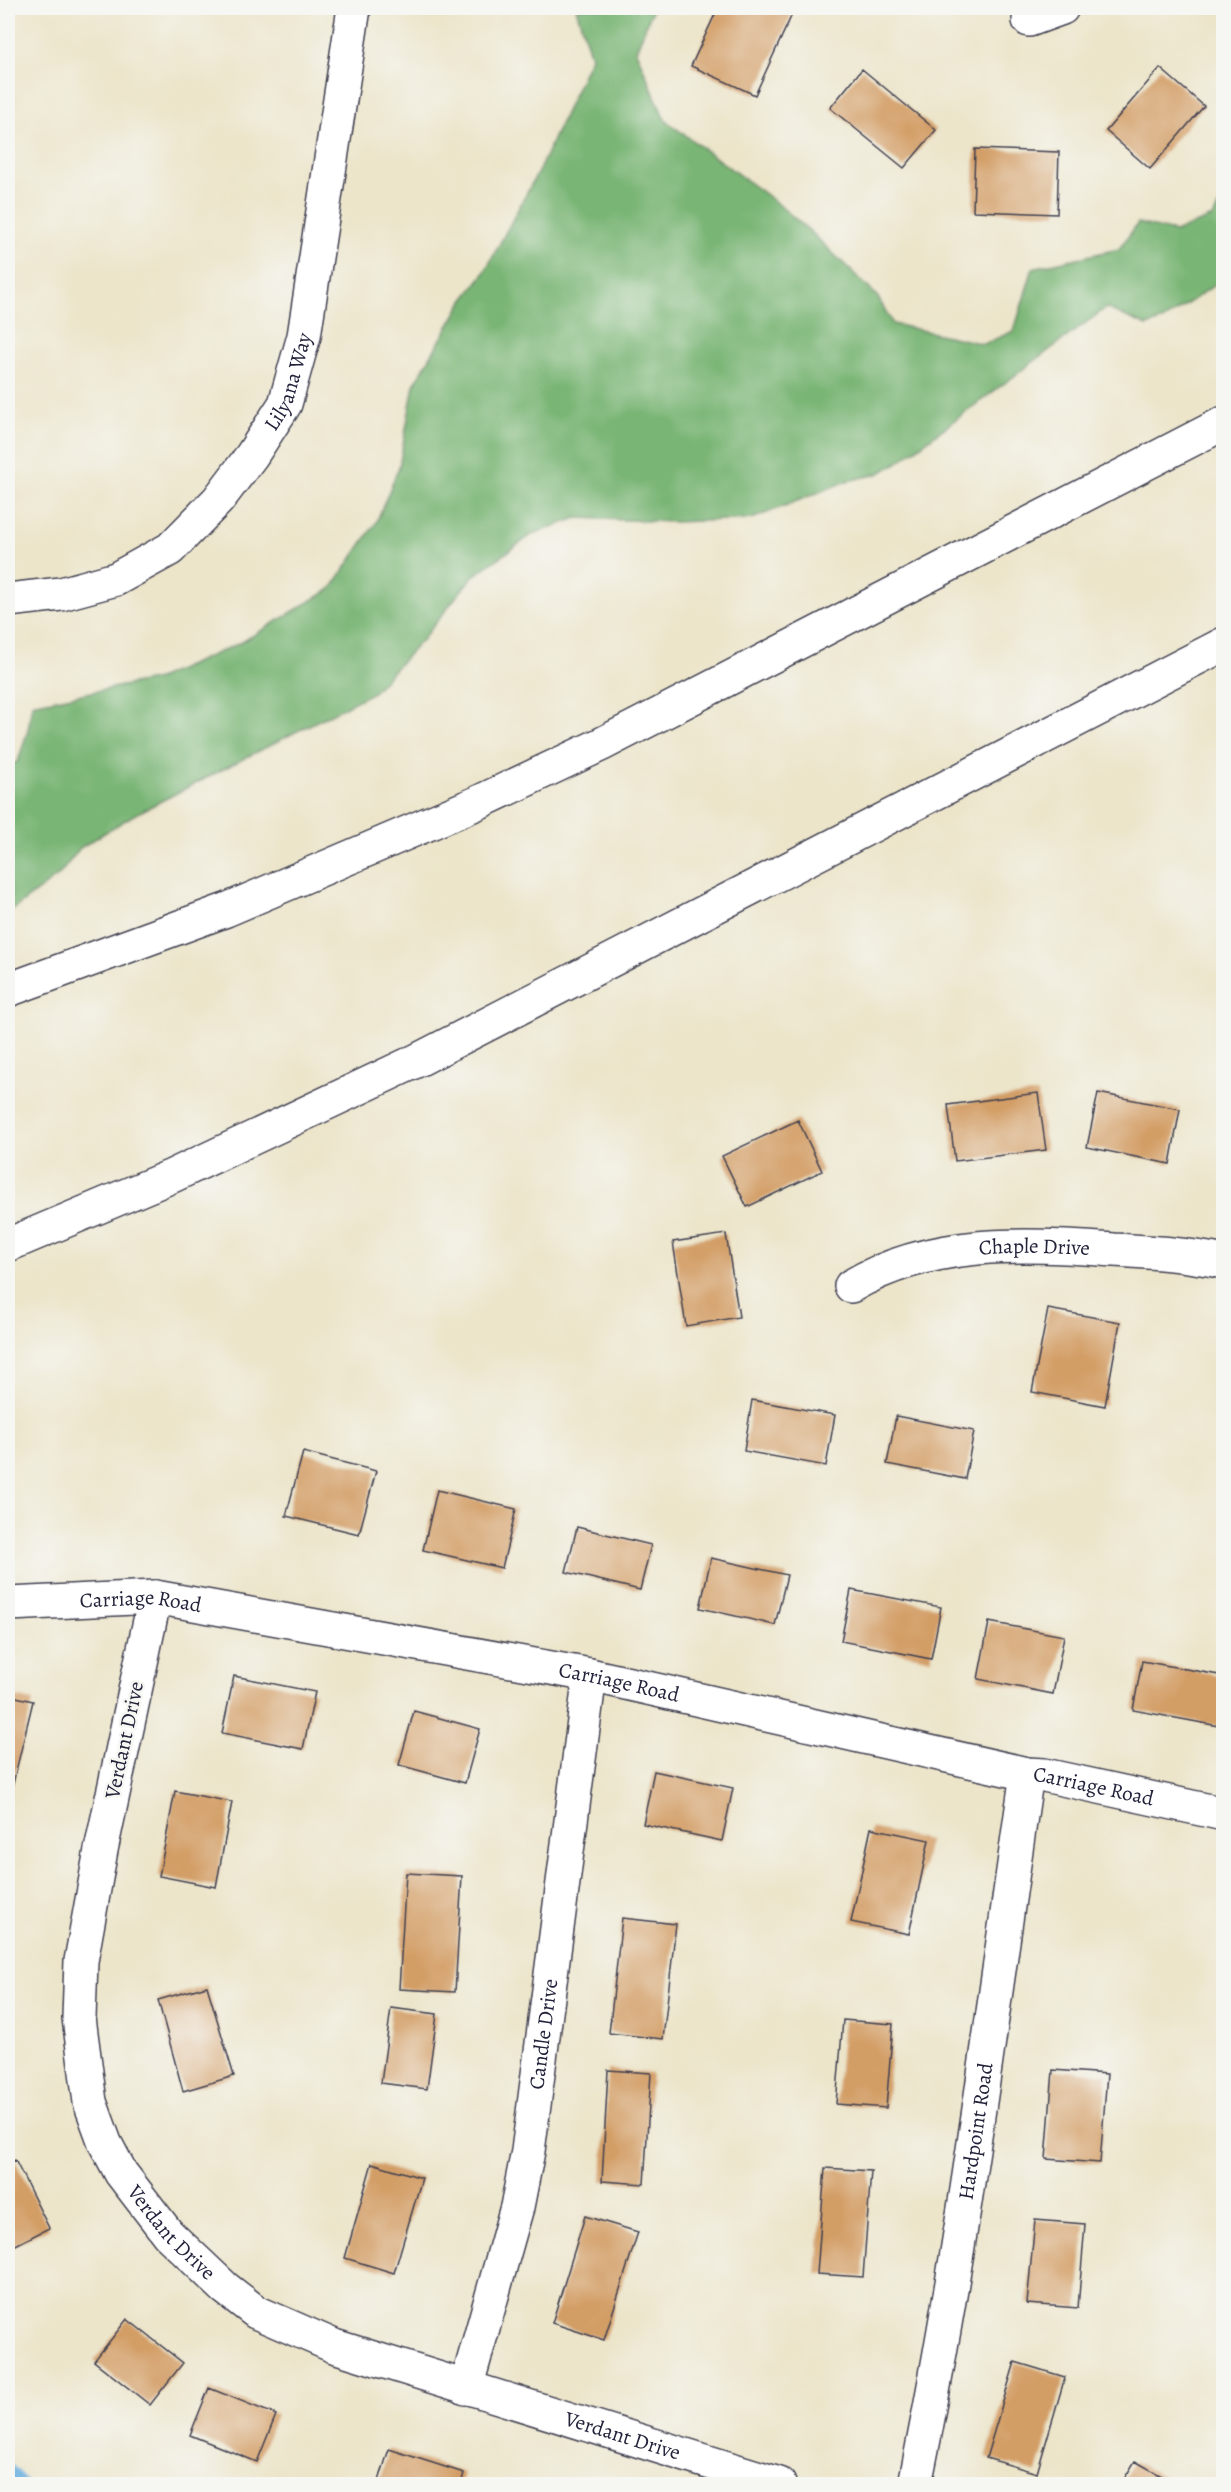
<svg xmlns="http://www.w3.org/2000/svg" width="1231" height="2492" viewBox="0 0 1231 2492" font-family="Alegreya,serif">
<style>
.forest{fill:#79b574;stroke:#4e6c58;stroke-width:1.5}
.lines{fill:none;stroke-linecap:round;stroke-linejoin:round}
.stream{stroke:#68afdf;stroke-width:12}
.building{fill:#d39e66}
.street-casing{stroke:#403f50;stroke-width:36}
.highway-casing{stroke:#403f50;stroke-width:36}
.street{stroke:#fff;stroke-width:33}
.highway{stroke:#fff;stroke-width:33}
.labels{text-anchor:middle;stroke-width:5;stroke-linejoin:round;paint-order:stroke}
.street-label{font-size:21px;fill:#22223b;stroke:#f6f6f2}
</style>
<rect width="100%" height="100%" fill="#f6f6f2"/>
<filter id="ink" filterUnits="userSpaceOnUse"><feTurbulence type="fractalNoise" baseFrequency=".0167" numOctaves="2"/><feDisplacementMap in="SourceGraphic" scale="12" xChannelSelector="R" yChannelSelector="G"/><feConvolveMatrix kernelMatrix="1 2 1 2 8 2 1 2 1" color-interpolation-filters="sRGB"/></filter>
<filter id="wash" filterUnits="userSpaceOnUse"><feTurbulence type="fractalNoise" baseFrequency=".008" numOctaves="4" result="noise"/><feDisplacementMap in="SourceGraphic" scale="24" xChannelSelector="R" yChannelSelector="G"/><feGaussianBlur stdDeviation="1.35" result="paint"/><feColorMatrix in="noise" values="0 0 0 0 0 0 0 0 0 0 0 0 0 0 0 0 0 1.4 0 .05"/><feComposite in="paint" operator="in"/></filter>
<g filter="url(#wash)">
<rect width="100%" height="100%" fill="#ece5ca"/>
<path class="forest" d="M576 8H653L636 51 665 120 777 203 812 233 877 296 893 324 984 344 1014 331 1033 268 1119 249 1138 223 1175 232 1213 217 1223 197V279L1164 320 1147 326 1106 308 897 463 878 474 847 481 752 519 675 522 577 518 533 534 472 577 423 639 372 693 132 816 80 848 59 875 8 913V767L18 761 28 730 32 704 158 679 242 642 331 589 376 523 399 467 414 385 463 301 483 275 540 168 591 57Z"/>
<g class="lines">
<path class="stream" d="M8 2469 23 2484"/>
</g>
<g id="blocks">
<path class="building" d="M718 8H795L755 95 691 66Z
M1160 68 1204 106 1150 169 1106 131Z
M862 69 936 130 904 168 830 108Z
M975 149 1059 152 1057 214 973 211Z
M1038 1093 1046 1150 955 1161 948 1105Z
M1098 1093 1180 1109 1170 1164 1087 1147Z
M798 1120 822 1171 747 1207 722 1156Z
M726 1234 739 1317 686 1326 673 1242Z
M1048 1309 1120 1322 1105 1406 1032 1392Z
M752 1400 835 1415 826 1466 744 1451Z
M896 1416 974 1431 965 1479 887 1464Z
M303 1452 376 1471 359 1534 286 1516Z
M437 1490 516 1509 502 1568 423 1550Z
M577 1527 651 1545 640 1590 566 1572Z
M711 1558 787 1575 775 1625 700 1608Z
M851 1590 941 1607 931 1659 841 1641Z
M989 1622 1064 1636 1053 1694 978 1679Z
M1142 1661 1224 1676V1727L1133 1710Z
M234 1676 315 1692 303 1749 222 1733Z
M8 1695 33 1701 8 1804Z
M414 1711 480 1729 465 1783 399 1765Z
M654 1771 733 1788 722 1841 643 1824Z
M175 1791 232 1802 216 1887 159 1876Z
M871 1828 929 1840 909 1934 851 1922Z
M406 1873 462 1876 455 1992 399 1989Z
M622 1918 676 1924 663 2039 609 2033Z
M207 1986 234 2076 183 2091 158 2000Z
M391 2008 437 2014 427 2089 381 2083Z
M843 2020 893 2024 886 2108 836 2104Z
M608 2070 651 2073 644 2184 602 2181Z
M1053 2070 1107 2074 1100 2163 1046 2159Z
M15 2160 49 2228 8 2249V2164Z
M372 2163 422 2178 394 2273 345 2258Z
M825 2168 871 2171 863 2277 817 2274Z
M585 2216 638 2232 604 2340 552 2323Z
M1035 2220 1085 2224 1078 2308 1027 2304Z
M127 2319 183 2363 150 2405 94 2361Z
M1015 2362 1065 2377 1037 2473 986 2458Z
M209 2388 276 2415 257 2462 190 2435Z
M389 2449 464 2473 461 2484H378Z
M1135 2461 1176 2484H1121Z"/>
</g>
</g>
<g filter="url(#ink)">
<use href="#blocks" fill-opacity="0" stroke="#403f50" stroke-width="1.5"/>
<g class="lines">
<g class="street-casing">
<g id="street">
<path d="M1029 20 1062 8"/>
<path id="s1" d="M8 600 61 594 116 579 170 549 218 500 252 455 285 404 304 336 354 8"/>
<path id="s2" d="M851 1286C931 1239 1026 1243 1114 1250 1151 1252 1187 1254 1224 1262"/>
<path id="s3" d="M155 1597 101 1850 81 1961 79 2018 90 2102 105 2143 121 2173 168 2234 225 2288 256 2312 334 2346 779 2484"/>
<path id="s4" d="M9 1604 155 1597 590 1675 1027 1774 1044 1775 1224 1814"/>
<path id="s5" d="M466 2388 517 2207 528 2151 590 1675"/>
<path id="s6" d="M915 2484C963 2250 992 2012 1027 1774"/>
</g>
</g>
<g class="highway-casing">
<path id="highway" d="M8 990 226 910 477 803 602 744 1224 423
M8 1245 172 1176 418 1060 1224 644"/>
</g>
<use href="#street" class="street"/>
<use href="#highway" class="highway"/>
</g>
</g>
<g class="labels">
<g class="street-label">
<text dy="7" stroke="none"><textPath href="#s1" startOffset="380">Lilyana Way</textPath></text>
<text dy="7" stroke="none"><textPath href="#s2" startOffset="190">Chaple Drive</textPath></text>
<text dy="7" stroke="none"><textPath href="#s4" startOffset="132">Carriage Road</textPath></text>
<text dy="7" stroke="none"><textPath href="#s4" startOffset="618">Carriage Road</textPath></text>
<text transform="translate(124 1740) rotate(-78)" y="7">Verdant Drive</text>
<text dy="7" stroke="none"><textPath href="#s4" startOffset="1104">Carriage Road</textPath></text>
<text dy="7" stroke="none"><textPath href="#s5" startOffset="363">Candle Drive</textPath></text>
<text dy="7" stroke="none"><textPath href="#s6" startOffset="358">Hardpoint Road</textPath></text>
<text dy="7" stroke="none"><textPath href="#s3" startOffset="669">Verdant Drive</textPath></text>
<text dy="7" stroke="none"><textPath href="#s3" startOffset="1173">Verdant Drive</textPath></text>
</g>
</g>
<rect width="1231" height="2492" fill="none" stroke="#f6f6f2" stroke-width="30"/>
</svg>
